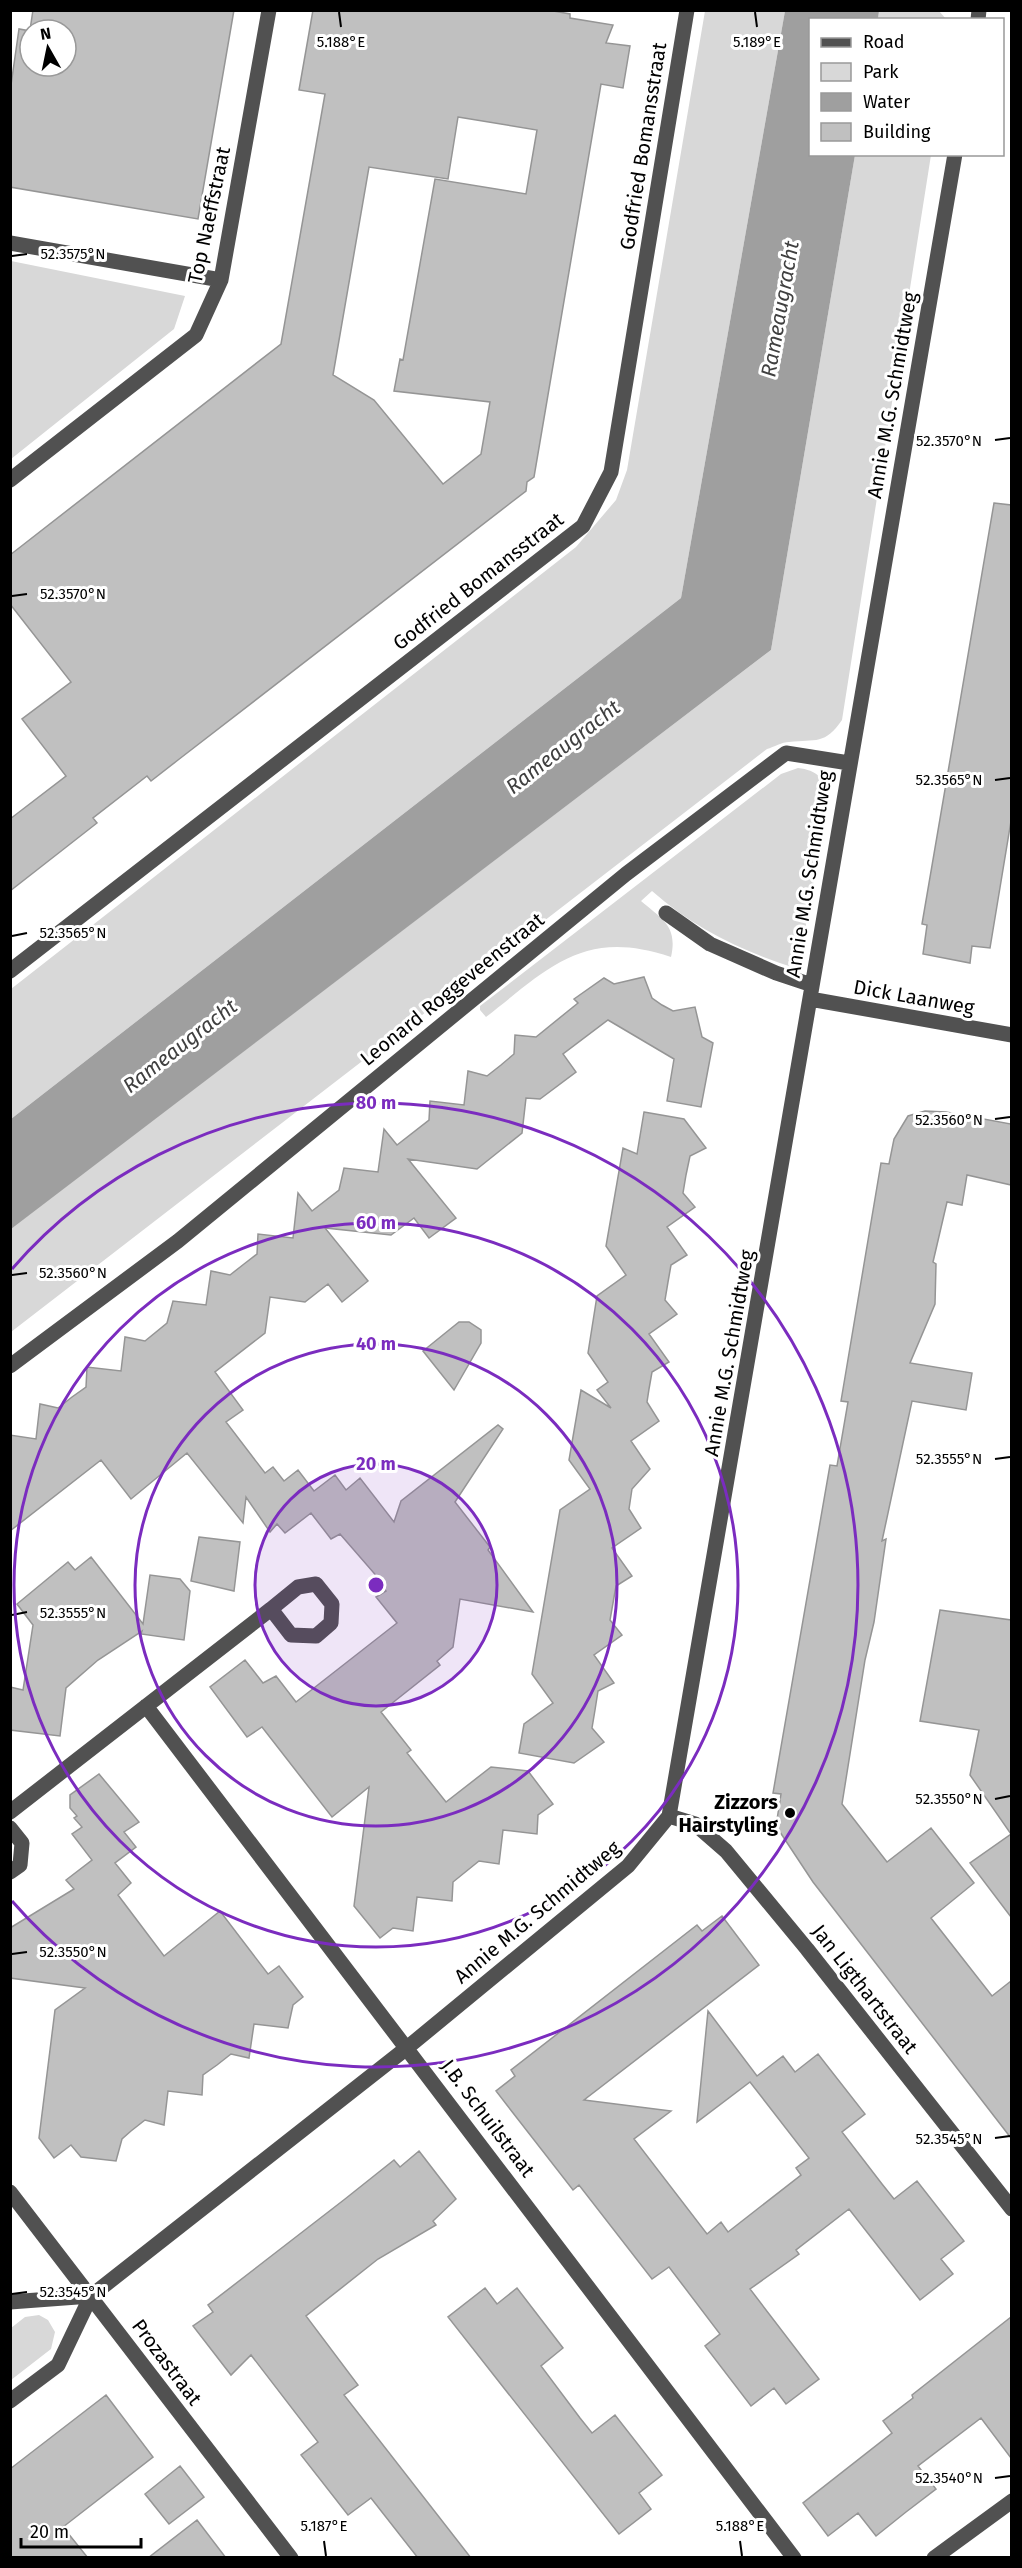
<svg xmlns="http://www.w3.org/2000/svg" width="1022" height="2568" viewBox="0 0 1022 2568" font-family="'Fira Sans',sans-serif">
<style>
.green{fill:#d8d8d8}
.water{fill:#9f9f9f}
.building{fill:#c0c0c0;stroke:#959595;stroke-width:1.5;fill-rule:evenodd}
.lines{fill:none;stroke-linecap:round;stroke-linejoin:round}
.minor{stroke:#515151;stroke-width:15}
.ticks{fill:none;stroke:#000;stroke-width:2}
.ring{fill:none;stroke:#7b2cbf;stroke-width:3}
.poi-dot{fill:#000;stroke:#fff;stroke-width:2}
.labels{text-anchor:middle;stroke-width:6;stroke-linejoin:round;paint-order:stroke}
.street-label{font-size:20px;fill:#000;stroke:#fff}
.poi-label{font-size:20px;font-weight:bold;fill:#000;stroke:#fff;text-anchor:end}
.water-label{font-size:21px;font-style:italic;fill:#404040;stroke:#fff}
.ticks-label{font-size:15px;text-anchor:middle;fill:#000;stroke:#fff;stroke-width:6;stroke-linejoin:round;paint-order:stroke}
.centre{fill:#7b2cbf;stroke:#fff;stroke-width:3}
.ring-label{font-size:18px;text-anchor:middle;font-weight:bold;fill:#7b2cbf;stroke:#fff;stroke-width:6;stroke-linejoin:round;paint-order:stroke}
</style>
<rect width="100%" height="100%" fill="#fff"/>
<path class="green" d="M705 11H785L681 598 11 1119V989L576 547 616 500 627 470Z
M879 11H939L946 19H878Z
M855 155H931L842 720C825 745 816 739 789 742 782 742 774 747 767 749L11 1332 10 1229 771 650Z
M11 261 185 296 174 329 11 459Z
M798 768C817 770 825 779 829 797L798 969C744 952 695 929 652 891L641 901C662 919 678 926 671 957 584 928 550 967 486 1017L480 1010V1006L781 774Z
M39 2315 48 2320 55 2332 51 2349 11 2380V2328L25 2317Z"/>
<path class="water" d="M785 11H879L878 19 810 20V154L855 155 771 650 11 1229V1119L681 598Z"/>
<path class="building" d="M33 10H234L198 219 10 187V92L19 29 30 31V66H66V30H30Z
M313 10H548L570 14V18L613 25 606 43 630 46 623 88 601 84 534 477 527 482 526 491 178 760 151 781 147 776 93 818 97 823 10 891V819L66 776 22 719 71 682 10 604V555L281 344 325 94 299 90ZM458 117 537 130 526 194 435 179 403 360 400 359 394 391 490 402 481 454 443 484 374 400 333 375 369 167 448 179Z
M994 503 1011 505V821L990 948 972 946 970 963 923 954 927 925 922 924Z
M644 977 652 998 662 1005 673 1011 695 1007 702 1037 713 1043 701 1107 667 1101 674 1059 608 1020 563 1054 576 1072 540 1099 526 1098 522 1133 477 1169 408 1159 456 1218 429 1238 414 1218 391 1235 325 1228 368 1281 342 1302 328 1284 305 1302 270 1297 265 1333 215 1372 243 1410 226 1422 265 1473 273 1467 284 1481 298 1470 314 1491 335 1475 346 1490 360 1478 394 1522 401 1501 498 1425 503 1429 455 1502 490 1547 488 1550 533 1612 460 1599 453 1647 437 1661 440 1665 381 1712 411 1750 407 1753 446 1802 491 1767 528 1771 553 1804 538 1815 537 1834 503 1830 499 1864 479 1861 453 1882 452 1901 417 1897 413 1931 393 1928 380 1938 354 1906 369 1787 332 1817 262 1727 247 1737 210 1687 245 1660 263 1683 276 1676 296 1702 397 1623 376 1597 386 1591 379 1582 380 1580 340 1534 331 1539 311 1513 285 1533 277 1524 270 1532 246 1497 243 1523 187 1453 131 1499 101 1460 10 1531V1435L36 1439 40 1404 58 1408 72 1397 86 1387 87 1367 121 1371 125 1337 145 1341 167 1323 173 1301 206 1305 211 1271 230 1275 244 1264 257 1254 258 1234 293 1238 298 1193 312 1211 339 1190 344 1168 378 1172 384 1129 397 1145 429 1120 430 1101 464 1105 468 1071 487 1076 501 1065 514 1054 515 1035 536 1037 578 1003 574 999 604 978 614 984Z
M925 1111 946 1112 1011 1124V1185L967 1175 962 1205 947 1202 933 1262 936 1264 935 1304 910 1363 972 1373 966 1410 912 1401 882 1541 886 1539 874 1622 865 1660 842 1804 887 1862 931 1828 974 1883 931 1918 992 1996 1011 1981V2138L813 1882 776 1826 781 1794 773 1793 830 1465 837 1466 848 1402 841 1401 881 1163 889 1164 894 1139 908 1116Z
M644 1112 684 1119 706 1148 690 1156 686 1175 683 1193 695 1207 667 1227 687 1255 671 1265 668 1282 665 1300 677 1314 649 1334 669 1362 652 1372 649 1389 647 1402 659 1421 631 1441 650 1469 632 1489 629 1509 641 1528 612 1548 632 1576 616 1586 610 1620 622 1635 594 1655 614 1683 598 1691 595 1710 592 1728 604 1742 574 1763 519 1753 524 1724 553 1703 532 1674 560 1510 590 1489 569 1460 581 1390 611 1408 597 1390 608 1382 588 1353 597 1296 626 1275 606 1246 623 1148 637 1154Z
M459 1322H469L481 1330V1343L454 1390 423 1351Z
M199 1537 240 1542 234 1591 191 1581Z
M91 1557 143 1624 150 1575 180 1579 190 1591 184 1640 141 1634 142 1631 98 1660 66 1688 60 1736 10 1730V1687L23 1690 33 1625 17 1604 68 1562 75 1570Z
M940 1610 1011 1620V1917L970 1863 1011 1834 970 1775 979 1730 920 1721Z
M99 1774 139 1822 124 1832 136 1847 115 1863 131 1883 118 1895 164 1956 220 1911 268 1974 279 1966 303 1997 293 2005 288 2028 254 2024 249 2058 231 2054 217 2065 203 2075 202 2095 168 2091 164 2125 145 2120 131 2131 122 2139 116 2161 81 2157 71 2145 54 2158 39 2138 55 2010 85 1988 10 1978V1928L74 1889 66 1880 92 1860 72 1834 82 1827 74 1818 77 1816 70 1808V1795Z
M722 1916 759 1965 584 2100 671 2111 634 2139 707 2234 721 2222 728 2232 801 2175 796 2168 809 2158 750 2082 697 2122 708 2011 757 2076 783 2056 795 2072 818 2054 865 2114 842 2132 882 2184 894 2199 917 2181 964 2241 941 2259 953 2274 920 2300 849 2209 796 2250 799 2254 750 2289 819 2379 786 2404 774 2388 751 2406 705 2346 720 2334 669 2267 652 2279 579 2185 573 2190 496 2091 515 2076 511 2070 697 1925 702 1931Z
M419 2151 456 2199 433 2221 436 2225 378 2259 306 2316 358 2385 344 2395 471 2558H418L371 2498 348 2515 301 2455 318 2442 251 2355 231 2375 193 2326 213 2312 208 2305 345 2199 394 2160 400 2167Z
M485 2288 497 2304 517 2288 563 2348 541 2366 580 2418 592 2433 615 2415 662 2475 639 2493 651 2509 619 2534 448 2317Z
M1011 2317V2458L981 2418 918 2466 936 2489 906 2512 876 2536 858 2513 828 2536 803 2503 892 2433 883 2421 913 2398 912 2395Z
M106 2395 153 2457 63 2527 88 2558H10V2469Z
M180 2466 204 2497 169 2524 145 2494Z
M197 2520 226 2558H148Z"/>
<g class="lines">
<path class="minor" d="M978 20 979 10
M10 243 221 280
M10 480 196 335 221 280 269 10
M666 913 710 944 776 973 812 985
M10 971 583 526 611 472 687 10
M810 999 1012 1035
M10 1366 178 1241 626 874 786 753 849 763
M146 1706 794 2558
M10 1812 271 1609 291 1635 316 1636 331 1623 332 1604 316 1584 298 1587 271 1609
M669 1816 695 1824 726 1851 807 1949 1012 2209
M10 1828 22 1843 20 1865 10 1872
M10 2192 291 2558
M10 2302 91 2296
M10 2401 58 2365 91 2296 408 2047 628 1866 669 1816C767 1262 858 708 955 154
M934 2558 1012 2501"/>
</g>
<path class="ticks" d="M339 12 341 27M755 12 757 27M12 256 27 254M995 440 1010 438M12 596 27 594M995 780 1010 778M12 936 27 933M995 1119 1010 1117M12 1275 27 1273M995 1459 1010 1457M12 1615 27 1612M995 1799 1010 1796M12 1954 27 1952M995 2138 1010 2136M12 2294 27 2292M995 2478 1010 2476M324 2541 326 2556M740 2541 742 2556"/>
<circle cx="376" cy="1585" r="121" fill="#7b2cbf" fill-opacity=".12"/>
<g class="ring">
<circle cx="376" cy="1585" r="121"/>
<circle cx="376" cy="1585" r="241"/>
<circle cx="376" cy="1585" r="362"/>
<path d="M12 1269A482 482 0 1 1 12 1901"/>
</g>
<circle class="poi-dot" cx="790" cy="1813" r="6"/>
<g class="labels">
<g class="street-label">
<text transform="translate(643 146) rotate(-81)" y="7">Godfried Bomansstraat</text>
<text transform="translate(209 215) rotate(-78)" y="7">Top Naeffstraat</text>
<text transform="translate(892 395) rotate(-80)" y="7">Annie M.G. Schmidtweg</text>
<text transform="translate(478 581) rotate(-38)" y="7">Godfried Bomansstraat</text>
<text transform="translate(809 874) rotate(-81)" y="7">Annie M.G. Schmidtweg</text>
<text transform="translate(452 989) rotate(-39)" y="7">Leonard Roggeveenstraat</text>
<text transform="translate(914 997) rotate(10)" y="7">Dick Laanweg</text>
<text transform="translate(729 1353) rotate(-80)" y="7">Annie M.G. Schmidtweg</text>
<text transform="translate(537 1912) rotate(-40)" y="7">Annie M.G. Schmidtweg</text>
<text transform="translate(865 1989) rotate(52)" y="7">Jan Ligthartstraat</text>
<text transform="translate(488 2118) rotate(53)" y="7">J.B. Schuilstraat</text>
<text transform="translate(167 2362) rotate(53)" y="7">Prozastraat</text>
</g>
<g class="poi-label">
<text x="778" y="1809">Zizzors<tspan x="778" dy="23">Hairstyling</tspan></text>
</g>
<g class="water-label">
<text transform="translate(780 309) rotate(-80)" y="7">Rameaugracht</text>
<text transform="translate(563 747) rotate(-38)" y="7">Rameaugracht</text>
<text transform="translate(180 1046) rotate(-38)" y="7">Rameaugracht</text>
</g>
</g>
<g class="ticks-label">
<text x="341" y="47">5.188°E</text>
<text x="757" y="47">5.189°E</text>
<text x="73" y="259">52.3575°N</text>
<text x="949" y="446">52.3570°N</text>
<text x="73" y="599">52.3570°N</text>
<text x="949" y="785">52.3565°N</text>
<text x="73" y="938">52.3565°N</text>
<text x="949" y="1125">52.3560°N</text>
<text x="73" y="1278">52.3560°N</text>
<text x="949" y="1464">52.3555°N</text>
<text x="73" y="1618">52.3555°N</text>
<text x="949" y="1804">52.3550°N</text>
<text x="73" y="1957">52.3550°N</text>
<text x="949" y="2144">52.3545°N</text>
<text x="73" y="2297">52.3545°N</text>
<text x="949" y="2483">52.3540°N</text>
<text x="324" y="2531">5.187°E</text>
<text x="740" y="2531">5.188°E</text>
</g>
<circle cx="376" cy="1585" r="9" class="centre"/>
<g class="ring-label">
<text x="376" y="1109">80 m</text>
<text x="376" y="1229">60 m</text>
<text x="376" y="1350">40 m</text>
<text x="376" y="1470">20 m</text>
</g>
<rect width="1022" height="2568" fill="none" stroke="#000000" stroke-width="24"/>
<rect x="809" y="18" width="195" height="138" fill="#ffffff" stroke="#999999" stroke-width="1.5"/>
<rect x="821" y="38" width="30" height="9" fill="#515151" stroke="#999999" stroke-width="1.5"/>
<text x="863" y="48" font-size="18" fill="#000000">Road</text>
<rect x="821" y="63" width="30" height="18" fill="#d8d8d8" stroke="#999999" stroke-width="1.5"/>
<text x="863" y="78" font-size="18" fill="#000000">Park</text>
<rect x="821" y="93" width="30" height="18" fill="#9f9f9f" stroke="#999999" stroke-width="1.5"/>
<text x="863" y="108" font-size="18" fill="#000000">Water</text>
<rect x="821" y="123" width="30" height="18" fill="#c0c0c0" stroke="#999999" stroke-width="1.5"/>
<text x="863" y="138" font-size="18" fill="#000000">Building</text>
<g transform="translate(48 48) rotate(351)"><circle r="28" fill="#ffffff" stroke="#999999" stroke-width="1.5"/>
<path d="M0-4.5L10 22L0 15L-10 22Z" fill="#000000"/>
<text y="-9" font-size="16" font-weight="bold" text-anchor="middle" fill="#000000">N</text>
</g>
<path d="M21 2538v9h120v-9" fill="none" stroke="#000000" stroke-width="3"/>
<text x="30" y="2538" font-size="18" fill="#000000" stroke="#ffffff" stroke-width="4.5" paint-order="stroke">20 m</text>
</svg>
